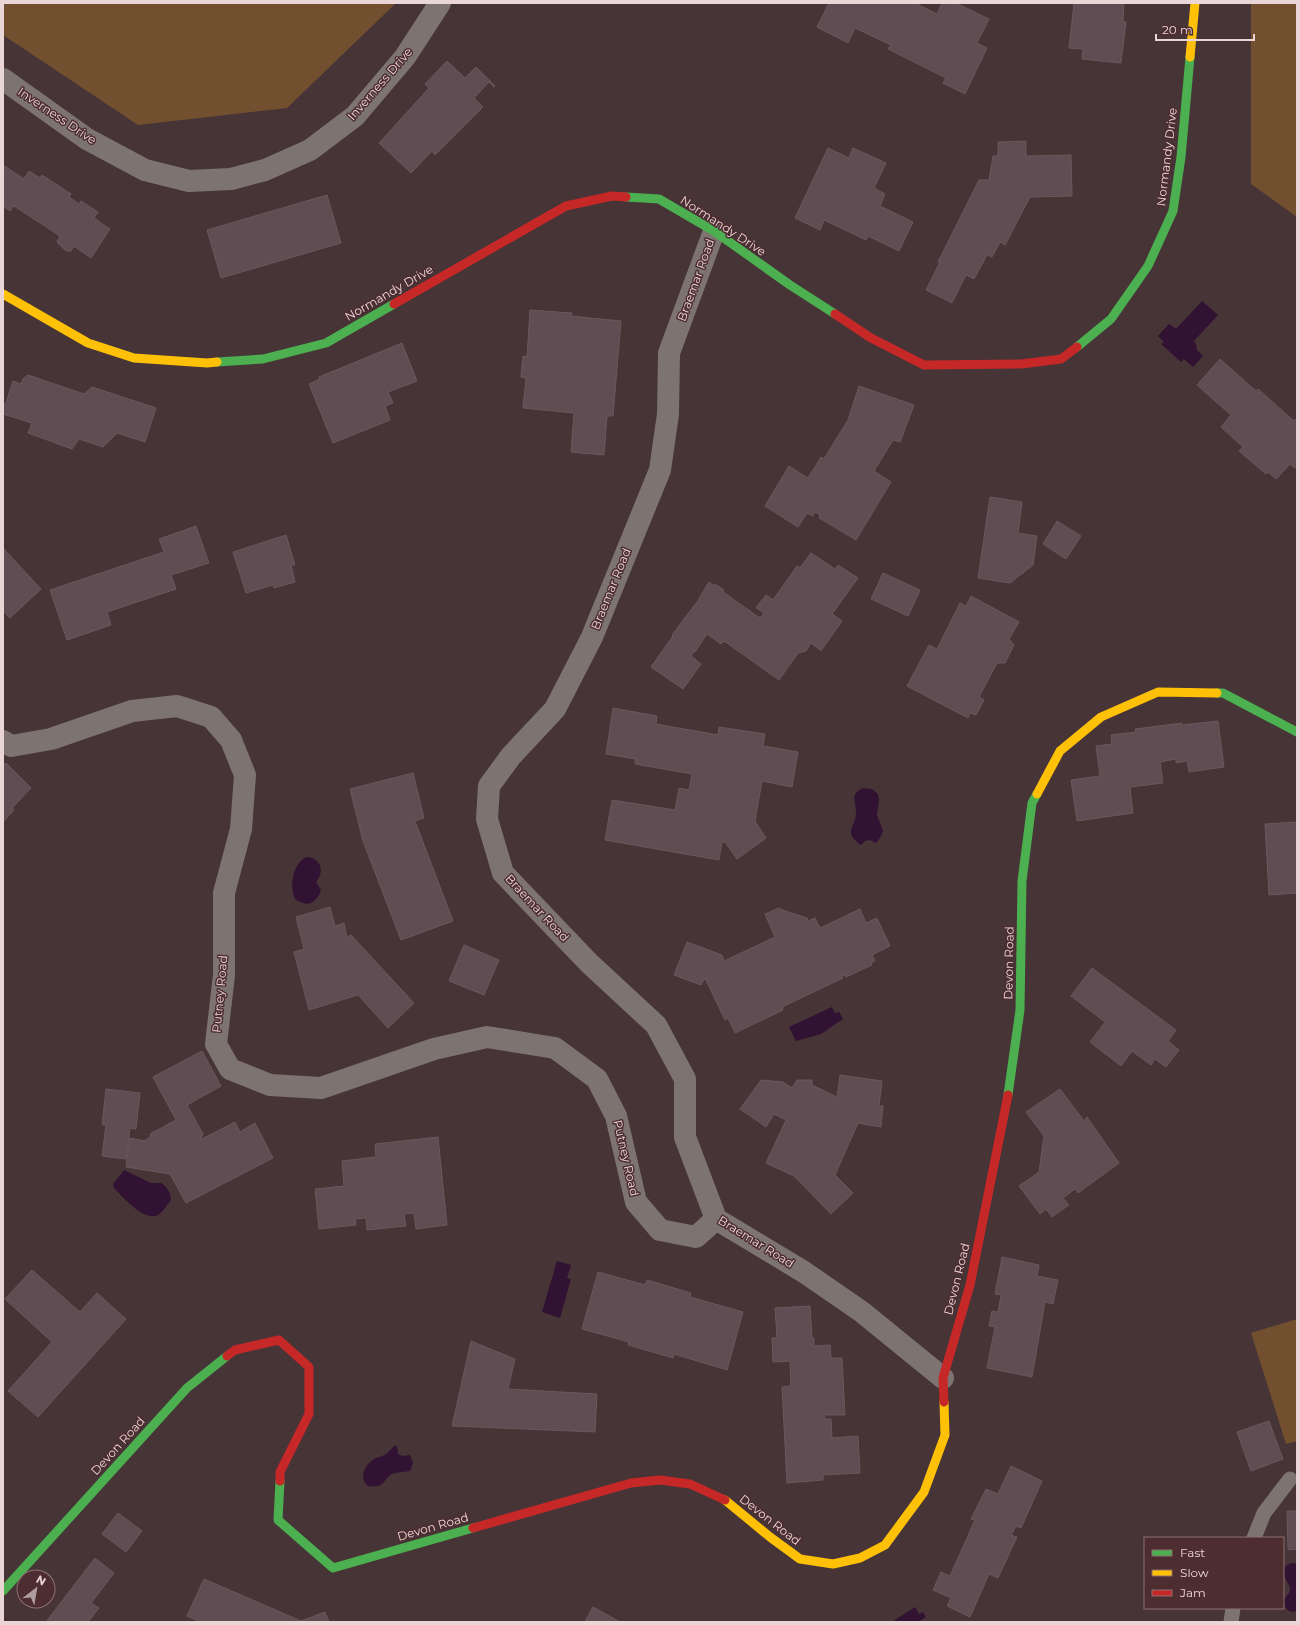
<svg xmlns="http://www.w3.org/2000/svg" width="1300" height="1625" viewBox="0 0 1300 1625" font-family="Montserrat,sans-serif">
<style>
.green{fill:#72502f}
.water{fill:#311232}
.building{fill:#5f4d53;stroke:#68595c}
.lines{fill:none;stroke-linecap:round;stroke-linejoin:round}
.lane{stroke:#7d7472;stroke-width:15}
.street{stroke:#7d7472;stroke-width:22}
.fast{stroke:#4caf50;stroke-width:9}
.slow{stroke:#ffc107;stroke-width:9}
.jam{stroke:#c62828;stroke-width:9}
.labels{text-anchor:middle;stroke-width:3;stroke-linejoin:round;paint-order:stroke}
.street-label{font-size:12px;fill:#ebd6d7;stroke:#4d2d30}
</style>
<rect width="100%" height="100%" fill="#463436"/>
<path class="green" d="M3 3H396L287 108 138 125 3 35Z
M1251 3H1297V217L1251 184Z
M1297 1319V1441L1286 1444 1251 1333Z"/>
<path class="water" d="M1202 301 1218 315 1194 341 1196 344 1197 350 1203 356 1193 367 1184 359 1181 362 1161 344 1164 342 1158 336 1169 324 1176 329Z
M863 788 872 789 878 794 879 801 877 815 883 831 880 838 876 843 870 840 865 841 861 845C841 832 857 826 856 812 856 801 849 795 863 788Z
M306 857C321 858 325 871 316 882L321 890C316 904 307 908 295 899 289 885 293 864 306 857Z
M832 1007 835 1013 839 1012 843 1019 821 1034 796 1041 789 1027Z
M124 1170 151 1183H161C167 1187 171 1193 171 1200 167 1205 163 1212 158 1215 144 1222 123 1197 114 1188L113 1184Z
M557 1261 571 1265 567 1278 571 1279 560 1318 542 1312Z
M394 1446H397L398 1454 402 1456 410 1455 413 1463 410 1471C404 1472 395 1472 390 1475 381 1483 385 1488 368 1486 359 1478 364 1466 373 1460 376 1457 381 1457 384 1455 388 1453 391 1449 394 1446Z
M1292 1563 1297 1564V1610L1294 1612C1291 1612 1288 1611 1286 1608 1278 1599 1291 1596 1290 1589 1290 1581 1273 1569 1292 1563Z
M915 1607 919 1614 923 1612 926 1617 918 1622H892Z"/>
<path class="building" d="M829 3H915L937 14 942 3H956L989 19 977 43 987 48 965 94 943 83 946 78 888 49 891 45 855 28 848 43 817 27Z
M1074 3H1124L1123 21 1126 22 1121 63 1082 59 1083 49 1069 48Z
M447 61 465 78 476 67 495 86 494 87 489 82 474 98 483 107 435 155 432 151 411 173 379 143 429 88 425 84Z
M1026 141V156L1071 155 1072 196 1030 197 1005 245 1000 242 992 257 987 255 974 279 966 275 952 303 926 290 940 262H938L979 180H989L993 156H998V142Z
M828 148 849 158 853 148 886 163 874 188 885 194 880 206 913 222 899 251 868 236 866 240 824 220 820 230 795 218Z
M3 165 24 179 29 171 40 178 42 175 71 194 69 197 79 204 81 201 98 212 94 218 110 229 91 258 74 246 71 251H66L57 242 60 236 14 206 10 211 3 206Z
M327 195 341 243 221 278 207 230Z
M530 310 572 313 571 316 621 321 613 416H607L604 455 571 452 574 413 523 408 526 378 521 377 523 356 527 357Z
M402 343 417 381 388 392 393 403 385 406 390 420 333 443 309 384 320 379 319 377Z
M1220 359 1256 391 1258 389 1294 421 1297 418V466L1295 468 1290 464 1276 479 1268 472 1266 474 1239 451 1243 447 1221 427 1231 415 1197 385Z
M28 375 84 394 92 387 156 408 145 442 117 433 103 447 79 439 72 449 28 433 32 423 3 414V406L6 403 13 381 21 384 23 379Z
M859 386 914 405 900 442 893 440 874 471 891 482 856 540 819 518 820 515 815 512 813 516 807 513 798 527 765 506 789 466 808 478 821 457 824 459 848 420Z
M990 497 1022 502 1018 533 1037 536 1033 565 1010 583 978 578Z
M1057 521 1081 536 1066 559 1043 544Z
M196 526 209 563 171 575 176 589 107 612 111 625 67 640 50 590 164 552 159 539Z
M286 535 295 565H291L295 582 274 588 273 585 246 593 233 552Z
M3 548 41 589 10 618 3 611Z
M811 553 835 569 838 565 858 578 832 614 842 621 821 651 811 643 806 651 798 653 779 680 724 641 721 644 707 634 695 652 694 651 691 656 701 664 683 689 651 667 673 636 672 635 697 602 709 582 714 586 715 584 724 590 723 592 760 618 764 613 756 608 766 595 773 600 797 566 800 568Z
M883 573 920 590 908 616 871 599Z
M971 596 1019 622 1009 639 1014 645 1005 663H997L979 697 984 700 976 715 970 713 968 718 907 686 929 645 937 649 960 603 966 606Z
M613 708 657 716 656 724 718 735 719 727 765 734 763 746 798 752 792 787 762 781 755 821 766 838 737 859 725 842H722L719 860 605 840 612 800 675 810 679 788 689 790 692 774 635 764V759L606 754Z
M1218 721 1224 767 1189 772 1187 761 1176 763V759L1160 762 1163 783 1130 787 1133 813 1077 821 1071 780 1100 776 1096 746 1112 744 1111 735 1136 732 1135 729 1182 723V725Z
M6 763 31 788 12 808 14 810 3 822V765Z
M413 773 424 818 415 821 453 921 401 940 363 841 350 789Z
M1297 822V893L1269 895 1265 824Z
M330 907 335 926 344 923 347 937 351 935 414 1003 388 1028 358 995 309 1010 294 952 304 949 296 917Z
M779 908 785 911 807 918 808 921 815 918 820 928 860 909 866 923 877 918 890 946 872 955 875 961 871 963 872 965 846 977 845 975 842 976 843 978 782 1007 783 1010 735 1033 728 1018 725 1020 705 978 701 985 674 975 687 942 722 955 724 961 775 937 765 914Z
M464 945 499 960 484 995 449 981Z
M1092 968 1176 1030 1168 1041 1179 1050 1166 1067 1155 1059 1151 1065 1132 1051 1121 1066 1090 1042 1105 1022 1071 996Z
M202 1051 221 1086 187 1105 203 1134 200 1140 235 1122 240 1132 255 1123 273 1158 186 1203 170 1174 126 1167 130 1138 145 1141 151 1136 150 1134 176 1120 153 1077Z
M840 1075 882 1081 879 1106H883L881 1127 858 1123 835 1175 853 1193 831 1214 794 1176 766 1163 786 1120 774 1114 766 1127 740 1109 761 1080 783 1082 792 1088 797 1080H812V1085L837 1097Z
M106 1089 140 1093 136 1129 130 1128 126 1159 102 1156 106 1125H102Z
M1060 1089 1084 1121 1087 1117 1119 1163 1078 1193 1075 1189 1063 1198 1069 1205 1052 1217 1046 1209 1040 1214 1019 1186 1039 1172 1044 1136 1026 1112Z
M438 1137 447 1225 416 1229 414 1213 404 1214 406 1226 367 1230 366 1218 355 1219 356 1225 319 1229 315 1189 344 1186 342 1161 376 1157 375 1144Z
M1002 1257 1039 1265 1037 1276 1058 1280 1053 1304 1045 1302 1032 1377 987 1368 995 1327 989 1326 992 1311 998 1312 1001 1295 995 1294Z
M32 1270 80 1312 97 1293 126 1319 38 1417 8 1391 52 1342 5 1299Z
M598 1272 645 1285 647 1280 691 1293 690 1297 743 1312 727 1370 674 1354 673 1358 628 1345 629 1342 582 1329Z
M810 1306 812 1338H814V1346L830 1345 831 1358H842L845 1415H824L825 1419H831L832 1438 858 1436 860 1473 823 1475V1480L787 1483 782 1387 791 1386 790 1361 773 1362 772 1338H777L775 1308Z
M471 1341 515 1359 508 1389 597 1394 595 1432 452 1426Z
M1269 1421 1283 1459 1251 1471 1237 1432Z
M1011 1466 1042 1481 1021 1528 1016 1526 1011 1535 1017 1537 998 1578 989 1574 970 1617 947 1606 951 1598 933 1590 941 1572 950 1576 975 1520 971 1519 986 1489 998 1494Z
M1287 1511H1297V1549L1288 1550Z
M118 1513 142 1531 126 1552 102 1534Z
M95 1558 114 1573 91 1603 99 1608 88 1622H46Z
M204 1579 301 1621 325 1612 329 1622H201L187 1616Z
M593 1607 620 1622H585Z"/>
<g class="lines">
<path class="lane" d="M1254 1538 1264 1513 1290 1479
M1231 1622 1233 1608"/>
<path class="street" d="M3 79 87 139 145 170 189 181 231 179 265 170 310 150 355 116 405 57 440 3
M714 231 669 353 668 414 660 470 592 637 555 709 511 756 489 786 487 819 503 873 589 963 656 1025 685 1079V1137L716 1219 804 1272 862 1312 943 1378
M3 741 11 746 51 739 132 711 177 706 211 717 231 740 245 775 241 829 224 893V975L216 1044 230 1069 270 1085 321 1088 434 1049 487 1037 555 1048 597 1079 616 1116 636 1202 660 1230 696 1237 716 1219"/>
<path class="fast" d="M626 197 659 199 714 231 790 285 835 314
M1077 347 1111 319 1148 266 1173 211 1181 157 1190 57
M217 362 263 359 326 343 394 304
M1217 693H1223L1297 732
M1008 1095 1020 1010 1022 881 1032 803 1037 794
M280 1481 278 1520 333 1568 473 1528
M3 1591 187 1388 227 1356"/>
<path class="slow" d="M1190 57 1195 3
M3 294 88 343 134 358 207 363 217 362
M1037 794 1060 751 1101 717 1158 692 1217 693
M725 1500 770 1537 800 1559 833 1564 860 1558 885 1545 924 1492 945 1435 944 1402"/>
<path class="jam" d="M394 304 566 206 612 196 626 197
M835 314 871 338 924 365 1021 364 1061 359 1077 347
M227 1356 235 1350 279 1340 309 1367V1414L280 1472V1481
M944 1402 943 1378 970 1285 1008 1095
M473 1528 631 1483 660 1480 690 1484 725 1500"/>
</g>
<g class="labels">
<g class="street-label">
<text transform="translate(380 84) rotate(-49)" y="4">Inverness Drive</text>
<text transform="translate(57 116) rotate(34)" y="4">Inverness Drive</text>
<text transform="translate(1167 157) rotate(-83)" y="4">Normandy Drive</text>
<text transform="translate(723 226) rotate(33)" y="4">Normandy Drive</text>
<text transform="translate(696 280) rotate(-70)" y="4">Braemar Road</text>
<text transform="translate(389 293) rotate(-30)" y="4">Normandy Drive</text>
<text transform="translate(611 589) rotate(-68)" y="4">Braemar Road</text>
<text transform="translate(537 908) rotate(47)" y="4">Braemar Road</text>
<text transform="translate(1009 963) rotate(-89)" y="4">Devon Road</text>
<text transform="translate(220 994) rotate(-85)" y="4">Putney Road</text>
<text transform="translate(626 1158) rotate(77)" y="4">Putney Road</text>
<text transform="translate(756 1242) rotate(32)" y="4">Braemar Road</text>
<text transform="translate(957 1279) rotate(-76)" y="4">Devon Road</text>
<text transform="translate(118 1446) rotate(-48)" y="4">Devon Road</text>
<text transform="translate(770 1520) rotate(38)" y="4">Devon Road</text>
<text transform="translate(433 1527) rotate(-16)" y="4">Devon Road</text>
</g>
</g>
<rect width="1300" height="1625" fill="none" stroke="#ebd6d7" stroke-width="8"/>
<rect x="1144" y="1537" width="140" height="72" fill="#4d2d30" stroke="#8c7173"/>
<rect x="1152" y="1550" width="20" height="6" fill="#4caf50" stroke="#8c7173"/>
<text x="1180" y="1557" font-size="12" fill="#ebd6d7">Fast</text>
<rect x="1152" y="1570" width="20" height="6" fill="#ffc107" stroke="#8c7173"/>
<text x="1180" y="1577" font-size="12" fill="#ebd6d7">Slow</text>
<rect x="1152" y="1590" width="20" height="6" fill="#c62828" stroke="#8c7173"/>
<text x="1180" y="1597" font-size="12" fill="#ebd6d7">Jam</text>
<g transform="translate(36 1589) rotate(31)"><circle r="19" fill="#4d2d30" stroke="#8c7173"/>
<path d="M0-3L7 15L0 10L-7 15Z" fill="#b19d9f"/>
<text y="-6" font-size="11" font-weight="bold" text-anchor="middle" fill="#ebd6d7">N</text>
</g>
<path d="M1156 34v6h98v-6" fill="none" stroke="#ebd6d7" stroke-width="2"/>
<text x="1162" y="34" font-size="12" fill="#ebd6d7" stroke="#4d2d30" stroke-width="3" paint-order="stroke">20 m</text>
</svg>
